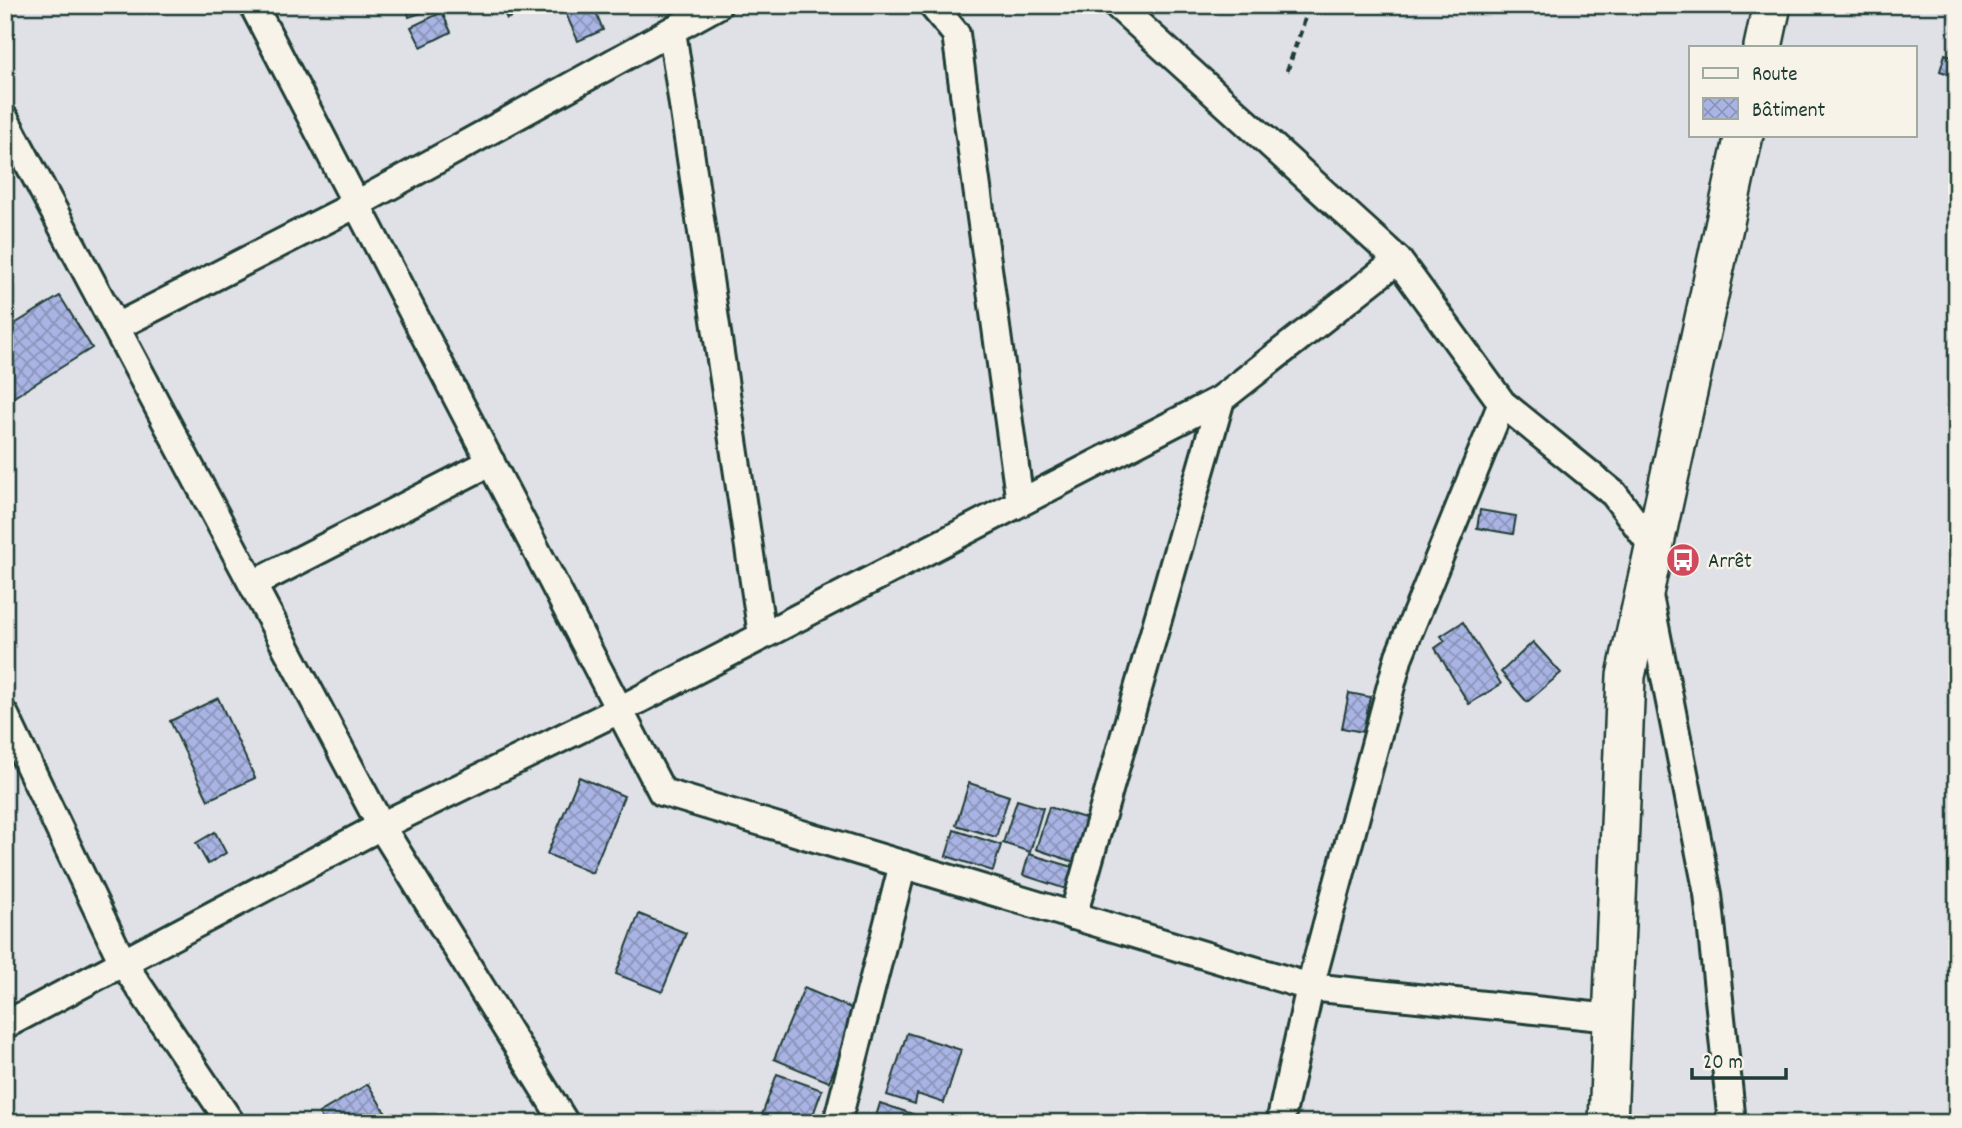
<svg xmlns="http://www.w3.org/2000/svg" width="1962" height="1128" viewBox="0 0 1962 1128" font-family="Dekko,sans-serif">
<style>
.building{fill:url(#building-cross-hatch);stroke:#1f3d34;stroke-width:2}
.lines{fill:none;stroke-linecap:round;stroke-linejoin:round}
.street-casing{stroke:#1f3d34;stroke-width:32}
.secondary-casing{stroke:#1f3d34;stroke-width:42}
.path{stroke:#1f3d34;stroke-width:4.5;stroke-dasharray:7 5;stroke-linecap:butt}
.street{stroke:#f7f3e8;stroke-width:26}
.secondary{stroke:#f7f3e8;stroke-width:37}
.labels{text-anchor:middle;stroke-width:5;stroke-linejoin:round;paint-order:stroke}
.poi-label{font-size:21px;fill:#1f3d34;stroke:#f7f3e8;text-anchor:start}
</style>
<defs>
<pattern id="building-cross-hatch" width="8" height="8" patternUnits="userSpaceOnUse" patternTransform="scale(1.75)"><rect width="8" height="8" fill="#aab4e4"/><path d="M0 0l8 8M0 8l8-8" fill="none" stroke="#8a94ba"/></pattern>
</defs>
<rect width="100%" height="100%" fill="#e0e0e7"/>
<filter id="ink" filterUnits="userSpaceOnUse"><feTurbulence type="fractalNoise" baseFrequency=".0143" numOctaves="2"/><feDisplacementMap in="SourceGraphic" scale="14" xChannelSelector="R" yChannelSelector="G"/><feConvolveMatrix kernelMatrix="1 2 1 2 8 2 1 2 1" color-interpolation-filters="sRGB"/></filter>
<g filter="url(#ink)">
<path class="building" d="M406 5H429L430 10 409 17Z
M500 5H536L507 19Z
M562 5H593L603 30 578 41Z
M442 12 451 32 421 47 411 27Z
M1945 54 1957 58 1955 76 1940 71Z
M60 296 92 348 6 402 5 330Z
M1480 510 1516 516 1513 534 1477 528Z
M1463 622 1501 684 1469 704 1435 648 1445 641 1441 636Z
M1533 642 1561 673 1527 702 1501 672Z
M1349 693 1370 697 1363 732 1342 728Z
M218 698 255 778 208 800 170 721Z
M579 777 624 796 592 873 547 854Z
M969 783 1009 796 996 837 956 825Z
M1017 800 1043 808 1030 852 1003 843Z
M1049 807 1088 819 1074 862 1036 849Z
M954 830 1001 845 993 871 946 856Z
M215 832 226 853 208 864 196 843Z
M1029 854 1073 867 1066 889 1023 875Z
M639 914 686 933 662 992 616 974Z
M804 988 858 1011 829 1082 774 1059Z
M907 1033 961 1050 944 1103 917 1094 915 1104 887 1095Z
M777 1074 822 1090 810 1123H759Z
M368 1084 386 1114 371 1123H324L319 1113Z
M880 1103 939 1123H874Z"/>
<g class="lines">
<g class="street-casing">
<path id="street" d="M253 5 662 792 1310 987 1612 1018
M932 5 956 34 1020 503
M1117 5 1398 260 1502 403 1614 494 1656 551
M672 31 762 635
M5 119 381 826 565 1123
M116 327 357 204 718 5
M253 584 491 462
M1649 596 1708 894 1732 1123
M5 715 123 963 231 1123
M1073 916 1221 399
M5 1025 381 826 619 710 1221 399 1398 260
M837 1123 903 864
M1280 1123 1310 987 1399 656 1502 403"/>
</g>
<g class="secondary-casing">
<path id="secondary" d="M1763 47 1772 5
M1608 1123 1626 676 1744 135"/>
</g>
<path class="path" d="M1287 71 1310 5"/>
<use href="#street" class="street"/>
<use href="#secondary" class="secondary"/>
</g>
</g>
<defs>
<g id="bus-disc" transform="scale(1.75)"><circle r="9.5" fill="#d1495b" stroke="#f7f3e8"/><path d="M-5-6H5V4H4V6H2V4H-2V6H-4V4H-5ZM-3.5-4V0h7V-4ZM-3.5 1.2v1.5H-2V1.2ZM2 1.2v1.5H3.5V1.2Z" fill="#fff"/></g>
</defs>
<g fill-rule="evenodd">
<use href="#bus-disc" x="1683" y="560"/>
</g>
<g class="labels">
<g class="poi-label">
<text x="1708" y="567">Arrêt</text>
</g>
</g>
<rect width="1962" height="1128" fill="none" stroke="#f7f3e8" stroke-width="28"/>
<rect x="14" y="14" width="1934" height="1100" fill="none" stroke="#1f3d34" stroke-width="2.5" filter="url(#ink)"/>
<rect x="1689" y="46" width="228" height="91" fill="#f7f3e8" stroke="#a1aaa0" stroke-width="2"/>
<rect x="1703" y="68" width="35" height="10" fill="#f7f3e8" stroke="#a1aaa0" stroke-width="2"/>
<text x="1752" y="80" font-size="21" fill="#1f3d34">Route</text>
<rect x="1703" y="98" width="35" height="21" fill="url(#building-cross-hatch)" stroke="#a1aaa0" stroke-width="2"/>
<text x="1752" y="116" font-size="21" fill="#1f3d34">Bâtiment</text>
<path d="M1692 1068v10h94v-10" fill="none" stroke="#1f3d34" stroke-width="3.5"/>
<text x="1703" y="1068" font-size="21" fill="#1f3d34" stroke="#f7f3e8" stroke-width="5" paint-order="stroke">20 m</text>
</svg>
